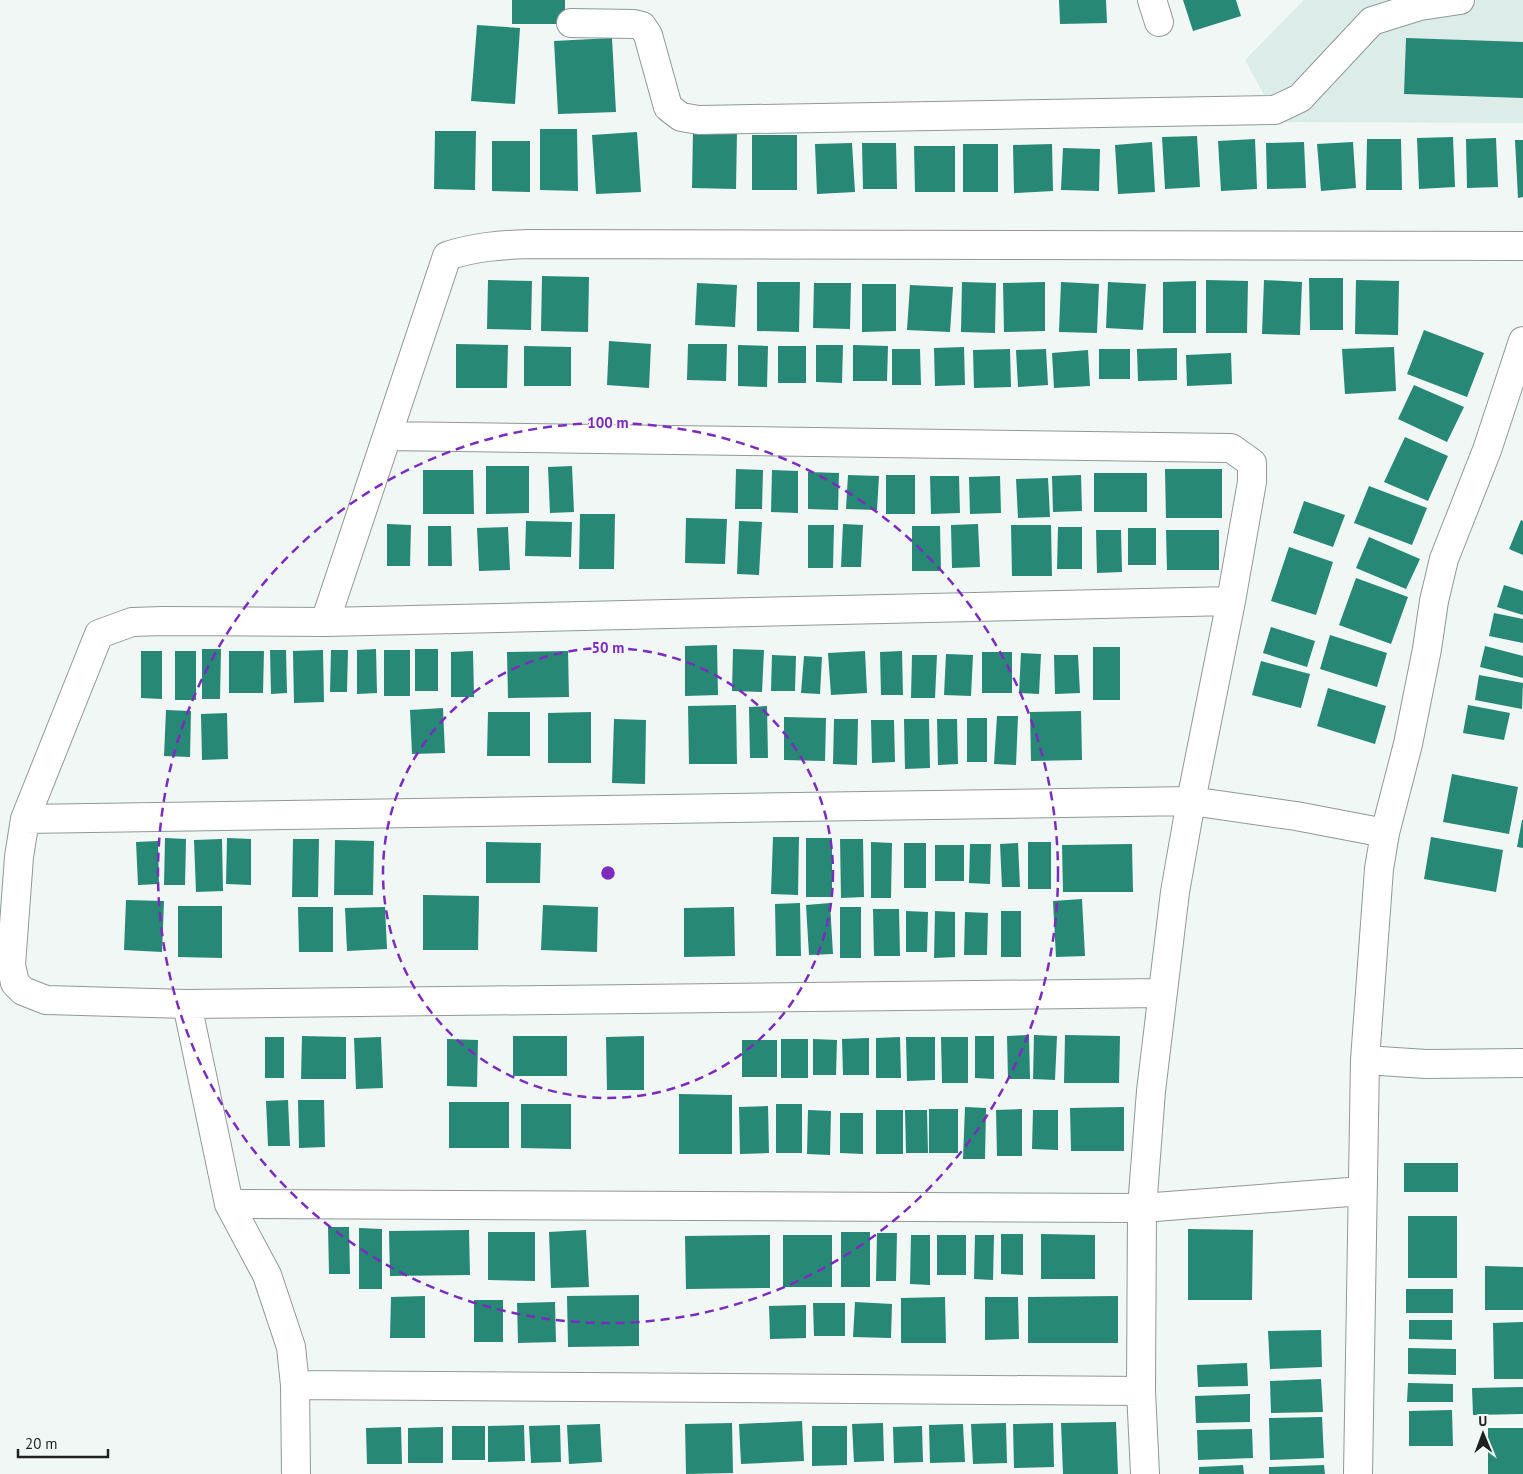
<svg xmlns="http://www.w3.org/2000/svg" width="1523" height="1474" viewBox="0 0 1523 1474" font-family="'PT Sans',sans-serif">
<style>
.built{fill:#dcece8}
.building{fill:#268875}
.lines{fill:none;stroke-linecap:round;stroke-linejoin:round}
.street-casing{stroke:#919896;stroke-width:30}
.street{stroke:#fff;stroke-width:28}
.ring{fill:none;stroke:#7b2cbf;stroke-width:2.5;stroke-dasharray:9 6}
.centre{fill:#7b2cbf;stroke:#f0f7f5;stroke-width:2.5}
.ring-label{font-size:15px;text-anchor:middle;font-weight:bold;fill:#7b2cbf;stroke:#f0f7f5;stroke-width:4;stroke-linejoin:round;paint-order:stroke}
</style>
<rect width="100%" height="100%" fill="#f0f7f5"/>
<path class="built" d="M1304 0H1523V123L1279 122 1245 60Z"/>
<path class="building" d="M512 0H565V24H512Z
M1059 0H1106L1107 23 1060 24Z
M1183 0H1236L1241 16 1193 31Z
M477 25 520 28 515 104 471 101Z
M612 38 616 112 558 114 554 41Z
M1406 38 1523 42V98L1404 94Z
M540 129H577L578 191 540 190Z
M693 130 737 131 736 189 692 188Z
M435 131H476L475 190 434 189Z
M637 132 641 192 596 194 592 135Z
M752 135H797V190H752Z
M1197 136 1200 187 1165 189 1162 137Z
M1453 137 1455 187 1419 189 1417 138Z
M1496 138 1498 187 1467 188 1466 139Z
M1255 139 1257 189 1221 191 1218 141Z
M1367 139H1401L1402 190H1366Z
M1515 140H1523V197L1518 198Z
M492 141H530V192L492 191Z
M1152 142 1155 192 1118 194 1115 145Z
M1304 142 1306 188 1267 189 1266 143Z
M1353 142 1356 188 1321 191 1317 144Z
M852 143 855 192 817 194 815 144Z
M862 143H896L897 189H863Z
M963 144H998V192H963Z
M1052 144 1053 191 1014 193 1013 145Z
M914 146H955V192H915Z
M1063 148 1100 149 1099 191 1061 190Z
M542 276 589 277 588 332 541 331Z
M1309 278H1343V330H1310Z
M488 280 532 281 531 330 487 329Z
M1206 280 1248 281 1247 333H1206Z
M1264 280 1302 282 1300 335 1262 334Z
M1356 280 1399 281 1398 335 1355 334Z
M1196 281V333H1163V282Z
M757 282H800L799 332 757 331Z
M962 282 996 283 995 333 961 332Z
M1045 282V331L1004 332 1003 283Z
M1061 282 1099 284 1097 333 1059 332Z
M1108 282 1146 284 1143 330 1106 328Z
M697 283 737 285 735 327 695 325Z
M814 283H851L850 329 813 328Z
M862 284H896V331L862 332Z
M910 285 953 287 950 332 907 330Z
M1424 330 1484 353 1467 397 1407 374Z
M609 341 651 344 649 388 607 385Z
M456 344 508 345 507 388H456Z
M688 344H727L726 381 687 380Z
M738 345 768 346 767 387 738 386Z
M816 345H843L842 383 816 382Z
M853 345 888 346 887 381H853Z
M524 346 571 347V386H524Z
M778 346H806V383H778Z
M964 347 965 385 935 386 934 348Z
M1394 347 1396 391 1345 394 1342 349Z
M1177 348V380L1138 381 1137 349Z
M892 349H920L921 385H892Z
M1010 349 1011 387 974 388 973 350Z
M1046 349 1048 385 1018 387 1016 350Z
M1099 349H1130V379H1099Z
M1088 350 1090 386 1054 388 1052 353Z
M1231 353 1232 384 1187 386 1186 355Z
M1414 385 1464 407 1447 442 1398 419Z
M1405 437 1448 456 1428 501 1384 482Z
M486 466H529V513L486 514Z
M572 466 574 512 550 513 548 467Z
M736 469 763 470 762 509H735Z
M1165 469H1222V518H1166Z
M423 470H473L474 514H423Z
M772 470 798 471V513L771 512Z
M808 472 839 473 838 510 808 509Z
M1094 473H1147V512H1094Z
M848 475 879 476 877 510 846 509Z
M886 475H915V514H886Z
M1081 475 1082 511 1053 512 1052 476Z
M930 476H959L960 513 931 514Z
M1000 476 1001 513 970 514 969 477Z
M1048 478 1050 517 1018 518 1016 479Z
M1369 486 1427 508 1412 545 1354 523Z
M1304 501 1345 515 1333 547 1293 533Z
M580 514H615L614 569H579Z
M686 518 727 519 725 564 685 563Z
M1521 520 1523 521V555L1509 549Z
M526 521 572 522 571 557 525 556Z
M739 521 762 522 759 575 737 574Z
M387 524 411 525 410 566H387Z
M843 524 863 525 861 567H841Z
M978 524 980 567 952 568 951 525Z
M808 525H834L833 568H808Z
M1011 525H1051L1052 576H1012Z
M428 526H451L452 566H428Z
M912 526H940L941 571H912Z
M508 527 510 570 479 571 477 528Z
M1058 527H1082V569H1057Z
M1128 528H1156V565H1128Z
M1096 530H1121L1122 572 1097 573Z
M1166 530H1219V570H1167Z
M1369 537 1420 559 1406 589 1356 568Z
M1289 547 1333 562 1316 615 1271 601Z
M1356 578 1408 597 1391 644 1339 625Z
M1504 585 1523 591V615L1497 607Z
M1494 613 1523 619V643L1489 636Z
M1271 627 1315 641 1307 667 1263 653Z
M1330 635 1387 653 1377 687 1320 669Z
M717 645 718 695 685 696V646Z
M1485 646 1523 656V678L1480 667Z
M1093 647H1120V700H1093Z
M202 649H221L220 699H202Z
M376 649 377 693 357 694V650Z
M415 649H438V691H415Z
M733 649 764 650 762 692 732 691Z
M270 650H286L287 693 271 694Z
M323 650 324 702 294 703 293 651Z
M331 650H348L347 692H330Z
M384 650H410V696H384Z
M141 651H162V699L141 698Z
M175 651H196V700H175Z
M229 651H264L263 693H229Z
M473 651 474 697H451V652Z
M568 651 569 697 508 698 507 652Z
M865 651 867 693 831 695 828 653Z
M902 651 903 695H881L880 652Z
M982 652H1012V693H982Z
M1021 653 1041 654 1039 694 1019 693Z
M946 654 973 655 971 696 944 695Z
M772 655 796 656 795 691H771Z
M912 655H937L935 698H911Z
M1054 655H1078L1080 693 1055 694Z
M804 656 822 657 820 694 801 693Z
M1261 661 1310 674 1301 708 1252 695Z
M1479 675 1523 683 1522 709 1475 700Z
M1328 688 1386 706 1375 744 1317 726Z
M736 705 737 764H689L688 706Z
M1468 705 1510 713 1504 740 1463 733Z
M767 706 768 758H750L749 707Z
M443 708 445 753 412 754 410 710Z
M166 710 191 711 190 757 164 756Z
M1081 711 1082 760 1031 761 1030 712Z
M488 712H530V756H487Z
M591 712V763H548V713Z
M227 713 228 759 202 760 201 714Z
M997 716H1018L1016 765 994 764Z
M784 717 826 718 825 761 784 760Z
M967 718H987V762H967Z
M614 719 646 720 645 784 612 783Z
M834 719H858L857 765 833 764Z
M904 719H929L930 768 905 769Z
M937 719H957L958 764 938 765Z
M871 720H894L895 762 872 763Z
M1452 774 1518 787 1509 834 1443 822Z
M1522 820H1523V848L1517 847Z
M773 837H799L798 895 771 894Z
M1431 837 1503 850 1496 892 1424 879Z
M165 838 186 839 185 885H164Z
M227 838 251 839V885L226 884Z
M806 838H832V897H806Z
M222 839 223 891 196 892 194 840Z
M293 839H319L318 897H292Z
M840 839H863L864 897 841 898Z
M335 840 374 841 373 895H334Z
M158 841 159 884 138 885 136 842Z
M486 842 541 843 540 883H486Z
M871 842 892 843 891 898H871Z
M1028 842H1051V889H1028Z
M904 843H926V888H904Z
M1018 843 1020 887H1002L1000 844Z
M970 844H991L990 884 969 883Z
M1132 844 1133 892H1063L1062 845Z
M935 845H964V881H935Z
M423 895 479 896 478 950H423Z
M1082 899 1085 956 1056 957 1053 901Z
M126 900 164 901 162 952 124 950Z
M800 903 801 956H776L775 904Z
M830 903 833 954 809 955 806 905Z
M543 905 598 907 597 952 541 950Z
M178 906H222V958L178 957Z
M298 907H333V952H299Z
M385 907 387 949 347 951 345 908Z
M734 907 735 956 684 957V908Z
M840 907H861V958H840Z
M873 909H899L900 956H874Z
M906 911 928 912 927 952H906Z
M935 911 955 912V957L934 958Z
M1001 911H1021V957H1001Z
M965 912 988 913 987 955H964Z
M1029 1035 1030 1079H1008L1007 1036Z
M1034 1035 1057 1036 1055 1080 1033 1079Z
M1065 1035 1120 1036 1119 1083H1064Z
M302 1036 346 1037V1079H301Z
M513 1036H567V1076H513Z
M644 1036V1090H607L606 1037Z
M975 1036H994V1079L975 1078Z
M265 1037H284V1078H265Z
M381 1037 383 1088 356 1089 354 1038Z
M900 1037 901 1078H876V1038Z
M906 1037H935V1080L907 1081Z
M941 1037H968V1083H942Z
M869 1038V1075H843L842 1039Z
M447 1039 478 1040 477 1087 447 1086Z
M781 1039H808V1078H781Z
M813 1039 837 1040 836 1075H813Z
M742 1040H777V1077H742Z
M679 1094 732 1095V1154H679Z
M288 1100 290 1146H268L266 1101Z
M298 1100H324L325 1147 299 1148Z
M449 1102H509V1148H449Z
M521 1104H571V1149L521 1148Z
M776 1104H802V1153H776Z
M768 1106 769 1153 740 1154 739 1107Z
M965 1107 986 1108 985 1159H963Z
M1124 1107V1151H1071L1070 1108Z
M929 1109H958V1153H929Z
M1022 1109V1156H997L996 1110Z
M808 1110 831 1111 830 1155 807 1154Z
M876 1110H903V1154H876Z
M905 1110H927L928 1153H906Z
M1033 1110H1058V1150L1032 1149Z
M840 1113H863V1154L840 1153Z
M1404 1163H1458V1192H1404Z
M1408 1216H1457V1278H1408Z
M328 1227H349L350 1274H329Z
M359 1228 382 1229V1289H359Z
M1188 1229 1253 1230 1252 1300H1188Z
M469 1230 470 1275 390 1276 389 1231Z
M586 1230 589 1287 551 1288 549 1232Z
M488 1232H535V1281L488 1280Z
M841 1232H870V1287H841Z
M877 1233H897L896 1281H876Z
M1001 1234H1023V1275L1001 1274Z
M1041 1234 1095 1235V1279H1041Z
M770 1235V1288L686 1289 685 1236Z
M783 1235H832V1287H783Z
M911 1235H930V1285L910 1284Z
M937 1235H966V1275H937Z
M975 1235H994L993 1280 974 1279Z
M1485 1266 1523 1267V1310H1485Z
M1406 1289H1453V1313H1406Z
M639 1295V1346L568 1347 567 1296Z
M425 1296V1338H390L391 1297Z
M1118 1296V1343H1028V1297Z
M945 1297 946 1343H901V1298Z
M985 1297H1018L1019 1339 985 1340Z
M474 1300H503V1342H474Z
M555 1302 556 1342 518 1343 517 1303Z
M855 1302 892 1304 891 1338 853 1337Z
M813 1303H845V1336H814Z
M806 1305V1338L770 1339 769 1306Z
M1409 1320H1452V1340L1409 1339Z
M1523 1322V1379H1494L1493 1323Z
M1321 1330 1322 1367 1270 1369 1268 1331Z
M1408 1348 1456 1349V1375L1408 1374Z
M1247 1363 1248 1386 1198 1387 1197 1365Z
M1321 1379 1323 1412 1271 1413 1270 1381Z
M1408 1383 1453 1384V1402H1407Z
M1523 1387V1414L1473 1415 1472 1388Z
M1250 1394V1422L1196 1423 1195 1396Z
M1452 1410 1453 1446H1409V1411Z
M1322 1417 1324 1458 1270 1460 1269 1418Z
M802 1421 804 1461 741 1464 739 1424Z
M1116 1422 1118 1474H1063L1061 1423Z
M732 1423 733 1473 686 1474 685 1424Z
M883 1423 884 1461 854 1462 852 1424Z
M1006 1423 1007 1463 973 1464 971 1424Z
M1053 1423 1054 1467 1014 1468 1013 1424Z
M600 1424 602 1462 569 1464 567 1425Z
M963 1424 965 1462 930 1463 929 1425Z
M524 1425 525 1461 488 1462V1426Z
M560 1425 561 1462 531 1463 529 1426Z
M452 1426H485V1460H452Z
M812 1426H847V1465L812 1466Z
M922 1426 923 1462 894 1463 893 1427Z
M401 1427 402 1464H367L366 1428Z
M443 1427V1463H408V1428Z
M1488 1428H1523V1474H1488Z
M1252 1429 1253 1458 1198 1460 1197 1430Z
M1243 1465 1244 1474H1199V1467Z
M1324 1465 1325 1474H1269V1467Z"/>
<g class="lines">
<g class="street-casing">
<path id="street" d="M1152 0 1159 22
M571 23 634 24 642 26 648 35 668 107 681 117 699 120 1275 110 1300 98 1372 21 1420 6 1460 0
M387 436 1231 448 1252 463V482L1231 601 1191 801 1175 892 1151 1091 1142 1208 1141 1391 1145 1474
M325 622 1231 601
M25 819 1191 801 1296 816 1385 833
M187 1004 1162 993
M1365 1060 1426 1064 1523 1063
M229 1204 1142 1208 1362 1191
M295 1385 1141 1391
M296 1474 295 1385 291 1347 267 1275 229 1204 187 1004 46 1000 23 991 15 983 11 965 19 857 25 819 99 634 132 622 163 621 325 622 447 256C474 247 500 245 528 244L1523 246
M1358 1474 1365 1060 1379 869 1385 833 1408 744 1427 649 1434 601 1444 559 1487 450 1523 341"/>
</g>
<use href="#street" class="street"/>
</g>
<g class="ring">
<circle cx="608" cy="873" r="225"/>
<circle cx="608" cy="873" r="450"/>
</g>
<circle cx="608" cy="873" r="8" class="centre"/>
<g class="ring-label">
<text x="608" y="428">100 m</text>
<text x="608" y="653">50 m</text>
</g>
<g transform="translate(1483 1434) rotate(359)" stroke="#f0f7f5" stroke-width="4" paint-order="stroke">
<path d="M0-4L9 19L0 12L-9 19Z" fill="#1e2120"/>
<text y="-8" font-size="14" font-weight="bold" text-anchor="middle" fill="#1e2120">U</text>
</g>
<path d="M18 1449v8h90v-8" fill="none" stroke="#1e2120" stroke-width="2.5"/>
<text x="25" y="1449" font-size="15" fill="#1e2120" stroke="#f0f7f5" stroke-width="4" paint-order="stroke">20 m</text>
</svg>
